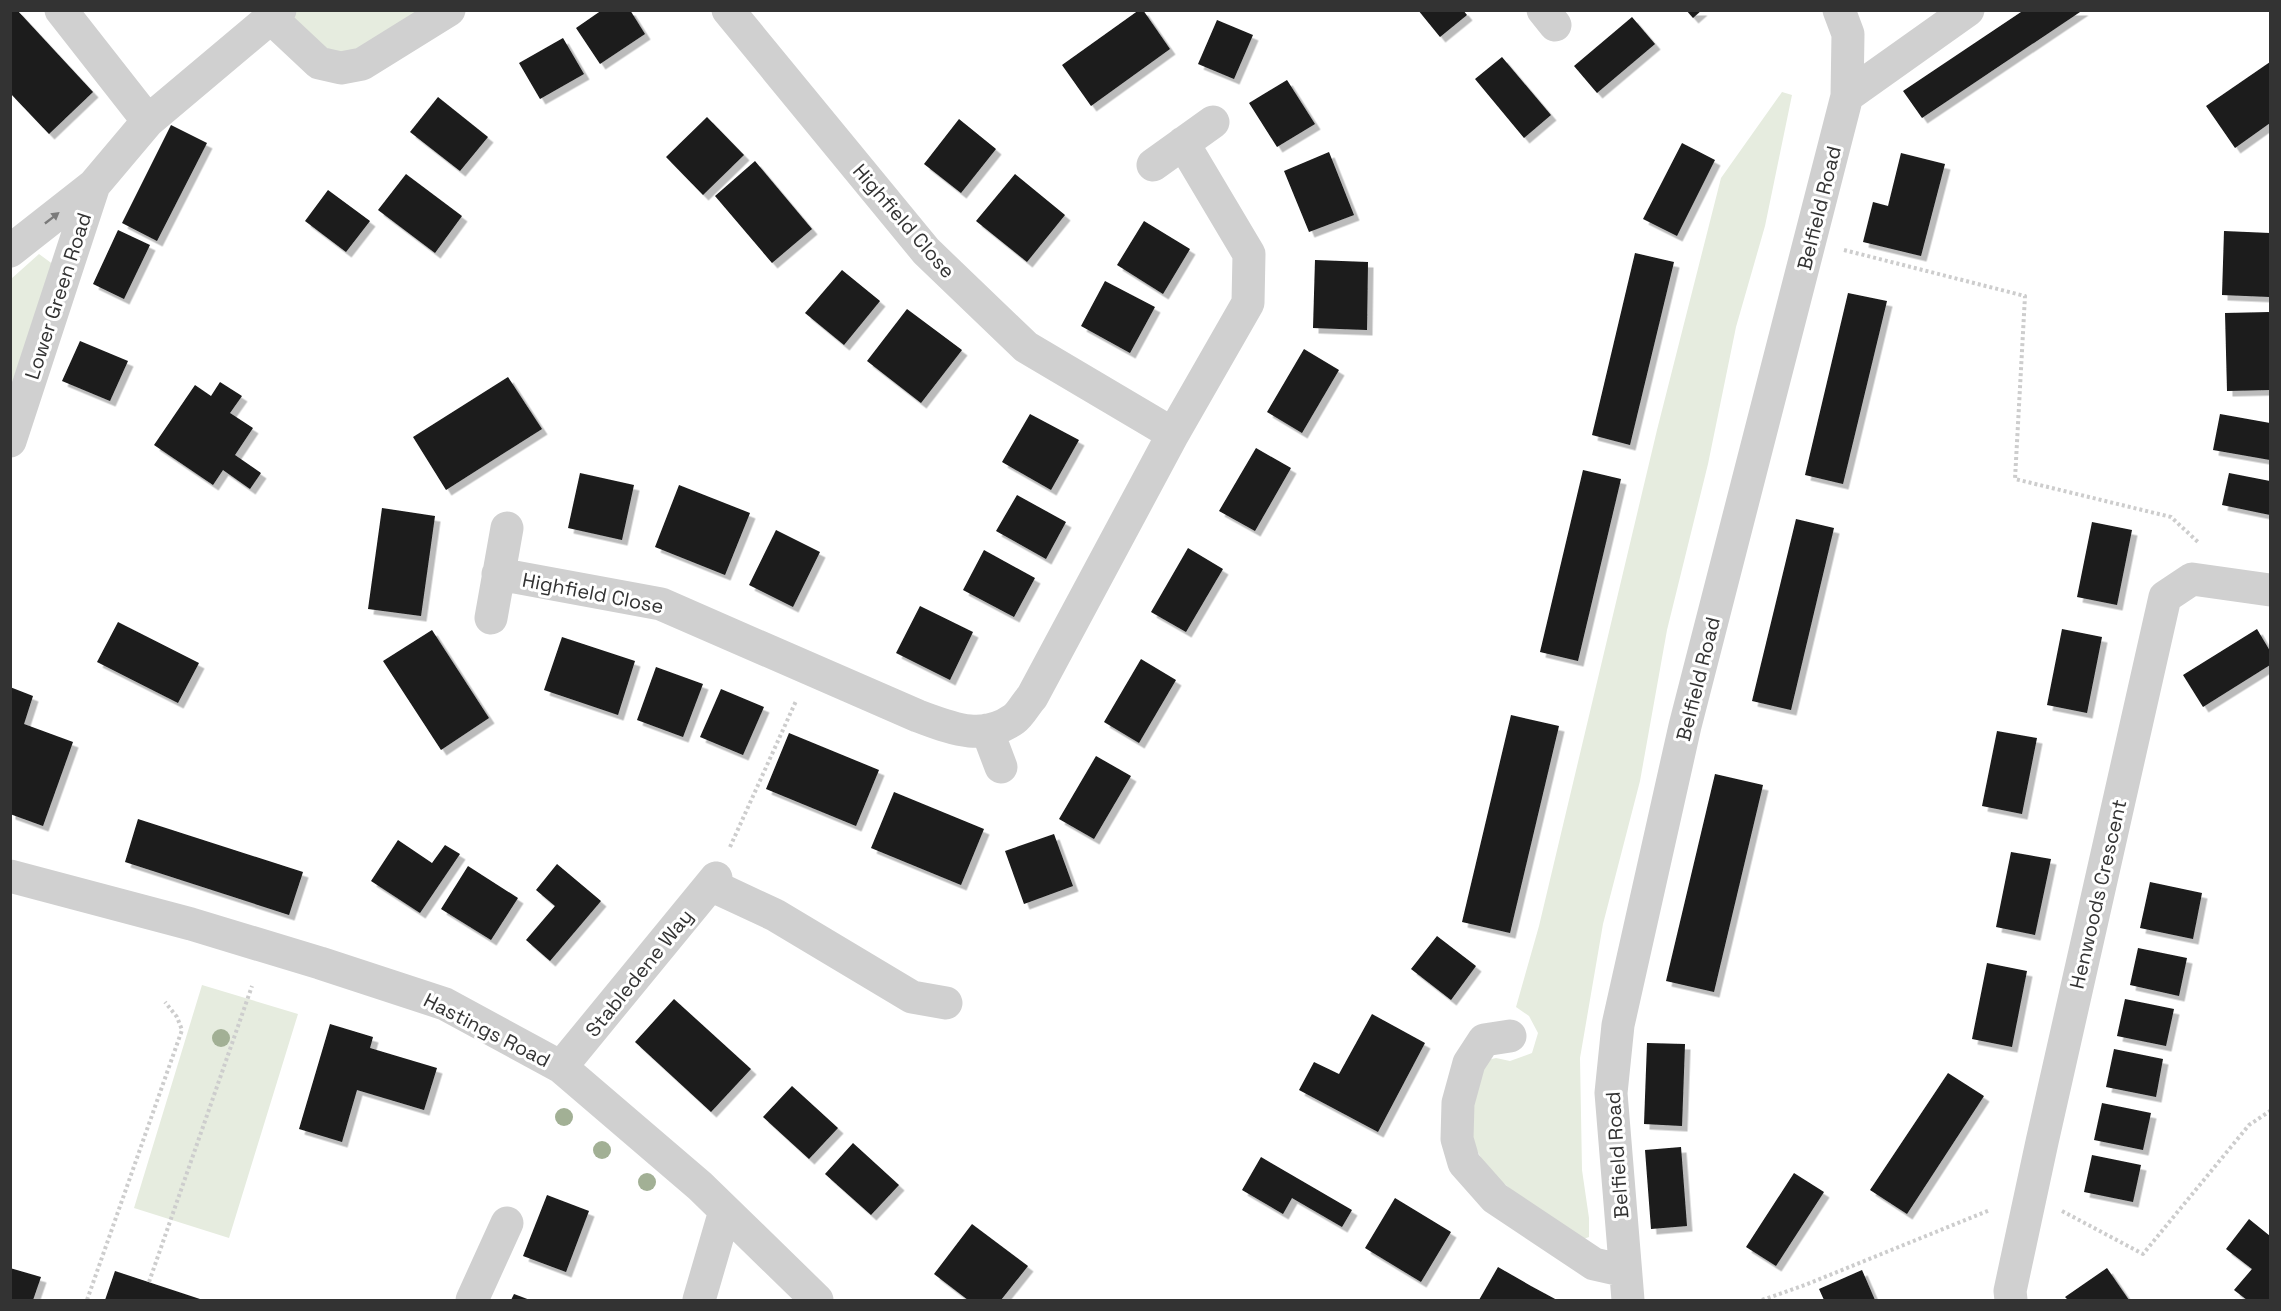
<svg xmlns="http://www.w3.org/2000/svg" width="2281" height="1311" viewBox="0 0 2281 1311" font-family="'Space Grotesk',sans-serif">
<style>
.green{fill:#e6ecdf}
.building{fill:#1a1a1a;filter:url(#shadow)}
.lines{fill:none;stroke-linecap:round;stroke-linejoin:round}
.path{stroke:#cdcdcd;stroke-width:4;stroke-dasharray:3 3;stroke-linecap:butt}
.minor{stroke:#d0d0d0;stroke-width:33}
.tree{fill:#a2b095}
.oneway{fill:#7a7a7a}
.labels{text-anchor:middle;stroke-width:6;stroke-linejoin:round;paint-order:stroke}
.street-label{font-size:20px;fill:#333;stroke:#fff}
</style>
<defs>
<filter id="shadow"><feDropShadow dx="5.5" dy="5.5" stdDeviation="0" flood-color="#0004"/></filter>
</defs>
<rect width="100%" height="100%" fill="#fff"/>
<path class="green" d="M280 10 449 11 341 68Z
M1782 92 1792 95 1765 226 1736 327 1708 464 1667 630 1640 781 1603 924 1580 1058 1582 1170 1589 1218V1237L1581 1240 1536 1211 1487 1169 1473 1143 1471 1101 1483 1061 1496 1058 1510 1061 1532 1053 1538 1033 1529 1016 1516 1007 1539 926 1657 430 1721 178Z
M39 254 54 265 11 385V279Z
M202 985 298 1014 229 1238 134 1208Z"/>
<path class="building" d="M10 10H17L93 92 49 134 10 93Z
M602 10H630L645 34 600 64 576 28Z
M1139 10H1143L1170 49 1091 106 1062 65Z
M1418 10H1463L1467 15 1440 37Z
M1686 10H1702L1693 18Z
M2024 10H2083L1922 118 1903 91Z
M1632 17 1655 44 1597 93 1574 66Z
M1217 20 1253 35 1234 79 1198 64Z
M563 38 584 74 540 99 519 63Z
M1502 57 1551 115 1524 138 1475 79Z
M2270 62V123L2235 148 2206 106Z
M1287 80 1315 124 1277 147 1249 103Z
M438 97 488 137 460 171 410 132Z
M707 117 744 155 703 195 666 157Z
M959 119 996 149 961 193 924 164Z
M171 125 207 143 157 241 122 223Z
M1682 143 1715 160 1677 236 1643 219Z
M1329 152 1354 215 1309 232 1284 171Z
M1901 153 1945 164 1921 256 1863 242 1873 202 1888 206Z
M755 161 812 229 772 263 715 196Z
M406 174 462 216 435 253 378 210Z
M1015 174 1065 215 1027 262 976 221Z
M328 190 370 221 346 252 305 221Z
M1144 221 1190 249 1163 294 1117 265Z
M118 230 150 245 124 299 93 284Z
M2224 231 2270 233V297L2222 295Z
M1635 253 1674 262 1630 445 1592 435Z
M1315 260 1368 262 1367 330 1313 328Z
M842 270 880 301 844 345 805 313Z
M1105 281 1155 307 1130 353 1081 326Z
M1848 293 1887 301 1843 484 1805 475Z
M907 309 962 350 921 403 867 361Z
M2270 312V390L2227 391 2225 313Z
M80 341 128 361 110 401 62 381Z
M1304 349 1339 370 1302 433 1267 412Z
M508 377 542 429 446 490 413 437Z
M220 382 242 396 230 413 253 428 235 455 261 473 250 489 223 470 213 485 154 445 195 385 211 396Z
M1030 414 1079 440 1051 490 1002 462Z
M2220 414 2270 423V460L2213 450Z
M1256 448 1291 468 1255 531 1219 511Z
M1583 470 1621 479 1578 661 1540 652Z
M580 473 634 485 622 540 568 528Z
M2229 473 2270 481V515L2222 505Z
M679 485 750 513 725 575 655 547Z
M1017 495 1066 522 1046 559 996 531Z
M382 508 435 516 421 616 368 609Z
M1796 519 1834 528 1791 710 1752 701Z
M2092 522 2132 530 2117 605 2077 597Z
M776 530 820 552 793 607 749 585Z
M1188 548 1223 569 1186 632 1151 612Z
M984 550 1035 578 1014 617 963 590Z
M920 606 973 632 950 680 896 653Z
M118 622 199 663 178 703 97 662Z
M2062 629 2102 637 2087 713 2047 705Z
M2257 629 2270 651V665L2203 707 2183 675Z
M432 630 489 718 441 750 383 661Z
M562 637 635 661 618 715 544 690Z
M1141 659 1176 680 1139 743 1104 722Z
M656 667 703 684 683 737 637 720Z
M10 687 33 696 24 724 73 742 43 826 10 814Z
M721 689 764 707 743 755 700 737Z
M1511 715 1559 726 1510 933 1462 922Z
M1997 731 2037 738 2022 814 1982 806Z
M789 733 879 770 856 826 766 789Z
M1096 756 1131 776 1094 839 1059 819Z
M1715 774 1763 785 1714 992 1666 981Z
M894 792 984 829 961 885 871 848Z
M138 819 303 872 289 915 125 862Z
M1054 834 1073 886 1024 904 1005 851Z
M398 840 432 863 445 845 460 854 420 913 371 881Z
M2011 852 2051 859 2035 935 1996 927Z
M557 864 601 901 550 961 526 940 555 906 536 890Z
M468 866 518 898 491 940 441 909Z
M2150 882 2202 893 2193 939 2140 928Z
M1437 936 1476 966 1451 1000 1411 969Z
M2138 948 2187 958 2179 996 2130 985Z
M1987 963 2027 971 2012 1047 1972 1039Z
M674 999 751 1069 711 1112 635 1042Z
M2125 999 2174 1009 2166 1046 2117 1036Z
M1372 1014 1425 1043 1378 1132 1299 1090 1314 1062 1339 1074Z
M330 1024 373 1037 370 1048 437 1068 424 1110 357 1090 342 1142 299 1129Z
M1647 1043 1685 1044 1682 1126 1644 1124Z
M2114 1049 2163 1059 2156 1097 2106 1087Z
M1948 1073 1984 1096 1907 1214 1870 1190Z
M792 1086 838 1128 809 1159 763 1117Z
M2102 1103 2151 1113 2143 1150 2094 1140Z
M853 1143 899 1185 871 1215 825 1174Z
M1681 1147 1687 1226 1651 1229 1645 1150Z
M2092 1155 2141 1165 2133 1202 2084 1192Z
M1261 1157 1352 1210 1342 1227 1292 1198 1283 1214 1242 1190Z
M1794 1173 1824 1192 1776 1266 1746 1247Z
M547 1195 589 1211 566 1272 523 1256Z
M1395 1198 1451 1232 1421 1282 1365 1248Z
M2249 1219 2270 1236V1300H2247L2234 1290 2252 1269 2226 1249Z
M972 1224 1028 1266 1001 1300H968L934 1274Z
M1498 1267 1531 1286 1557 1300H1479Z
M10 1268 41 1277 33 1300H10Z
M2107 1268 2129 1300H2068L2065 1297Z
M1862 1270 1875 1300H1824L1819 1289Z
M115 1271 203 1300H105Z
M514 1294 530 1300H511Z"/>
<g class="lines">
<path class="path" d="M1844 250 2025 296 2015 479 2171 517 2198 542
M730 847 796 701
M2062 1211 2143 1254 2249 1125 2270 1111
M149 1282 252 986
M87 1300 182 1030 177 1017 165 1002
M1762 1300 1805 1285 1990 1210"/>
<path class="minor" d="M61 10 148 121
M728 10 926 251 1026 347 1173 434
M1543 10 1555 25
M1839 10 1848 34 1847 96
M271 18 319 63 341 68 362 64 449 10
M1153 165 1213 122
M10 251 94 185 148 121 280 10
M10 441 94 185
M498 574 661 604 918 716C951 728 982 742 1014 719 1021 714 1026 703 1032 697L1173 434 1248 303 1249 254 1183 143
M491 618 507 528
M987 730 1001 767
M10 876 191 924 320 963 445 1004 561 1067 700 1186 817 1300
M716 878 715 887 775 915 912 997 946 1003
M1510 1036 1484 1040 1469 1063 1458 1103 1457 1139 1464 1163 1495 1198 1594 1264 1625 1271
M561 1067 716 878
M472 1300 507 1223
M699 1300 725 1211
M1628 1300 1611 1093 1618 1025 1685 726 1847 96 1968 10
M2011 1300 2010 1291 2042 1142 2165 597 2192 579 2270 590"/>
</g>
<g class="tree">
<circle cx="221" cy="1038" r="9"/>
<circle cx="564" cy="1117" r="9"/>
<circle cx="602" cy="1150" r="9"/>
<circle cx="647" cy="1182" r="9"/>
</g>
<defs><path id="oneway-solid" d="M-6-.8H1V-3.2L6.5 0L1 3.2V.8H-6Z" transform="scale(1.5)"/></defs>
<use class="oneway" href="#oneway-solid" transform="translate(52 218) rotate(-38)"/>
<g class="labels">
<g class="street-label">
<text transform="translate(1819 208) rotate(-76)" y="7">Belfield Road</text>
<text transform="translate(904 221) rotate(49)" y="7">Highfield Close</text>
<text transform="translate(58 296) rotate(-72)" y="7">Lower Green Road</text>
<text transform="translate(593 593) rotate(11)" y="7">Highfield Close</text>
<text transform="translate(1698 679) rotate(-76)" y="7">Belfield Road</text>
<text transform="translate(2098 894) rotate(-77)" y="7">Henwoods Crescent</text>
<text transform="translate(639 973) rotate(-51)" y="7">Stabledene Way</text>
<text transform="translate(487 1030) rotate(27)" y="7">Hastings Road</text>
<text transform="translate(1617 1155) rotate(-94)" y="7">Belfield Road</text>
</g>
</g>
<rect width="2281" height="1311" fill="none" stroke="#333333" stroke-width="24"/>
</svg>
